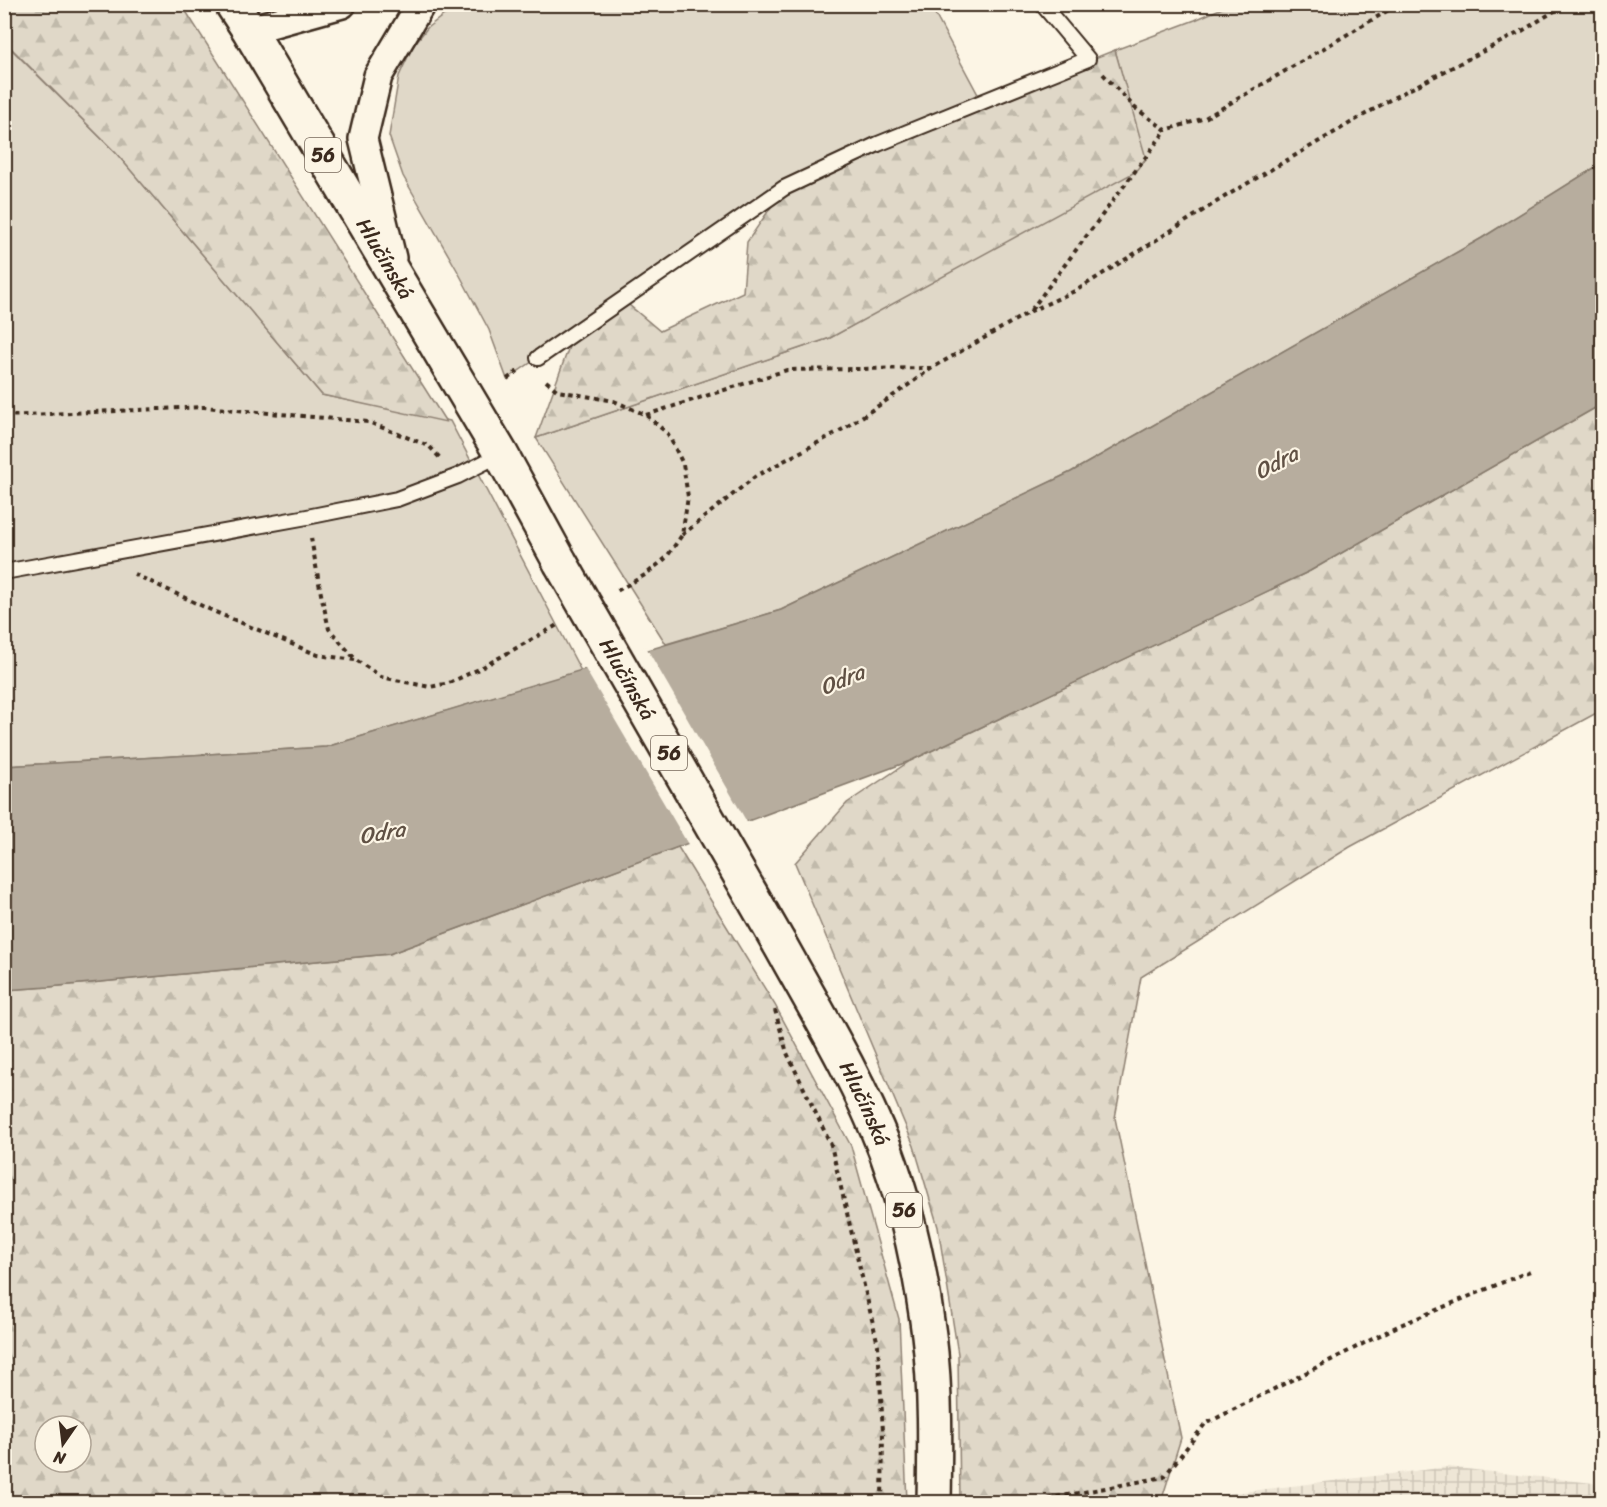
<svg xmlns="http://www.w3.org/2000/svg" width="1607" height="1507" viewBox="0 0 1607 1507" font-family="Sriracha,sans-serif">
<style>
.industrial{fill:url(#industrial-grid)}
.grass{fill:#e0d8c8;stroke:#8e8173;stroke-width:1.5}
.forest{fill:url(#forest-firs);stroke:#8e8173;stroke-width:1.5;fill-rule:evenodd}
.water{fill:#b7ad9e;stroke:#85796b;stroke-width:1.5}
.pier{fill:#fcf5e5}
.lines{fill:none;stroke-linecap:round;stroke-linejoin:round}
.lane-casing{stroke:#3b2a1e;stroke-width:18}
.street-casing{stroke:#3b2a1e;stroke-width:32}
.primary-casing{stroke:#3b2a1e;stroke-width:38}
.path{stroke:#3b2a1e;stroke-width:4;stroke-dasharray:4.5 4.5;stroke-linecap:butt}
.lane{stroke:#fcf5e5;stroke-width:14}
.street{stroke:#fcf5e5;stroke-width:27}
.primary{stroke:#fcf5e5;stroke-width:33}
.primary-bridge-casing{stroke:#3b2a1e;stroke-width:38;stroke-linecap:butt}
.primary-bridge{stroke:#fcf5e5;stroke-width:33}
.labels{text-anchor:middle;stroke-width:4.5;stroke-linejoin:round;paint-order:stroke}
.shield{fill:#fcf5e5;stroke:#75675a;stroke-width:1.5}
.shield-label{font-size:20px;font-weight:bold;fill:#3b2a1e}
.street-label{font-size:21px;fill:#3b2a1e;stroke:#fcf5e5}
.water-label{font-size:22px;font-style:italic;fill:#605144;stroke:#fcf5e5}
</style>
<defs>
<pattern id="industrial-grid" width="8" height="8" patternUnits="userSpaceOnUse" patternTransform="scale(1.5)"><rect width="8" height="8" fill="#eee6d6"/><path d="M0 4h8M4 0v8" fill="none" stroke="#cdc5b7"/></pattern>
<pattern id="forest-firs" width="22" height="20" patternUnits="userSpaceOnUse" patternTransform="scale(1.5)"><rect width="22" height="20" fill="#e0d8c8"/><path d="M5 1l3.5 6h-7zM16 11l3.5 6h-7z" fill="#c1baab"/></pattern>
</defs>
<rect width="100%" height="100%" fill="#fcf5e5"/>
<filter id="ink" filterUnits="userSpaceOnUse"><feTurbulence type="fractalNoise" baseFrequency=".0167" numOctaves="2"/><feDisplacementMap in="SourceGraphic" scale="12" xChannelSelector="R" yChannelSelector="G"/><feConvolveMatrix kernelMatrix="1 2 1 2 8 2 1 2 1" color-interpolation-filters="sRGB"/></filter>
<g filter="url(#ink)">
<path class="industrial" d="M1448 1467 1593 1483 1602 1490V1502H1161Z"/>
<path class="grass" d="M477 5H930L982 102 784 188 507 379 489 330 457 270 403 176 389 136 399 76 413 46 428 27 444 15Z
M1229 5H1602V163L1482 238 1071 472 781 610 666 644 536 438 830 338 1145 161 1115 50 1195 20Z
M4 42 116 153 322 395 450 421 581 671 326 747 5 766Z"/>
<path class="forest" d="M4 5H182L446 422 322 395 116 153 5 42Z
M1115 50 1146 158 1135 172 830 338 536 438 574 333 623 300 660 331 743 292 747 242 784 188 878 144Z
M1602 404V710L1350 847 1141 977 1115 1118 1181 1438 1161 1502H960L958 1354 938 1227 914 1146 795 863 847 803 910 761 1310 571Z
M678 847 775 1005 851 1146 899 1319 907 1502H5V990L49 987 389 954ZM45 1426H81V1462H45Z"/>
<path class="water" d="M1602 163V404L1310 571 910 761 389 954 49 987 5 990V766L326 747 781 610 1071 472 1482 238Z"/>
<path class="pier" d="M646 647 748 824 689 846 584 667Z"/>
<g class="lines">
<g class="lane-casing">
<path id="lane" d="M538 358 784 188 878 144 1088 59 1042 4
M4 572 307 517 397 499 458 476 501 454"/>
</g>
<g class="street-casing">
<path id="street" d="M249 30 342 4
M392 258 363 139 378 76 421 4"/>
</g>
<g class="primary-casing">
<g id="primary">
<path id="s1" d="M232 4 249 30 501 454 560 562"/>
<path id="s2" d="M779 943C816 1010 857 1077 885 1149 907 1208 921 1272 929 1335 936 1390 935 1447 934 1502"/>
</g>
</g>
<path class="path" d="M1103 74 1135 108 1166 130 1205 118 1399 4
M1031 310 1166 130
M507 379 518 371
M546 381 558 391 614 401 646 415 668 434 683 464 688 497 682 535 666 558 645 575 615 592
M646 415 787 370 931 368
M4 416 204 407 368 422 429 446 440 458
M682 535 756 476 845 428 890 398 932 368 1031 311 1077 290 1226 196 1393 98 1522 31 1566 4
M311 538 321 594 329 629 356 660 381 677 430 687 449 683 481 668 559 624
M134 574 213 611 318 655 355 660
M775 1010 787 1053 831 1145 878 1345 883 1431 882 1502
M967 1502 1041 1500 1164 1477 1205 1424 1398 1326 1530 1271"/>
<use href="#lane" class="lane"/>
<use href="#street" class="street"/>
<use href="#primary" class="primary"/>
<g class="primary-bridge-casing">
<g id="primary-bridge">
<path id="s3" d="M560 562 779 943"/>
</g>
</g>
<use href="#primary-bridge" class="primary-bridge"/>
</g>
</g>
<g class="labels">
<g class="shield">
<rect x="305" y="138" width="36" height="34" rx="4.5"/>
<rect x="651" y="736" width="36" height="34" rx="4.5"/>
<rect x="886" y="1193" width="36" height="34" rx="4.5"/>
</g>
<g class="shield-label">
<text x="323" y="162">56</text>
<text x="669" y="760">56</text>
<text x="904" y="1217">56</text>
</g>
<g class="street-label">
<text dy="7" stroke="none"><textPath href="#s1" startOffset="297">Hlučínská</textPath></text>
<text dy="7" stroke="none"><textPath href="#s3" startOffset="135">Hlučínská</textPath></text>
<text dy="7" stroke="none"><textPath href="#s2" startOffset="182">Hlučínská</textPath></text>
</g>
<g class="water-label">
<text transform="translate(1276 462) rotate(-28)" y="8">Odra</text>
<text transform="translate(842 679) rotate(-23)" y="8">Odra</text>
<text transform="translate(382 832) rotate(-10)" y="8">Odra</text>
</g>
</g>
<rect width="1607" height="1507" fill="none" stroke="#fcf5e5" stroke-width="24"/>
<rect x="12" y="12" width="1583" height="1483" fill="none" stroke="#3b2a1e" stroke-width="2" filter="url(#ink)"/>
<g transform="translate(63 1444) rotate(194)"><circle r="28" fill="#fcf5e5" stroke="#afa495" stroke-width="1.5"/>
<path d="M0-4.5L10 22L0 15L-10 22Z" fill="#3b2a1e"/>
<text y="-9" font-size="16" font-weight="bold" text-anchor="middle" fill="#3b2a1e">N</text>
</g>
</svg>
